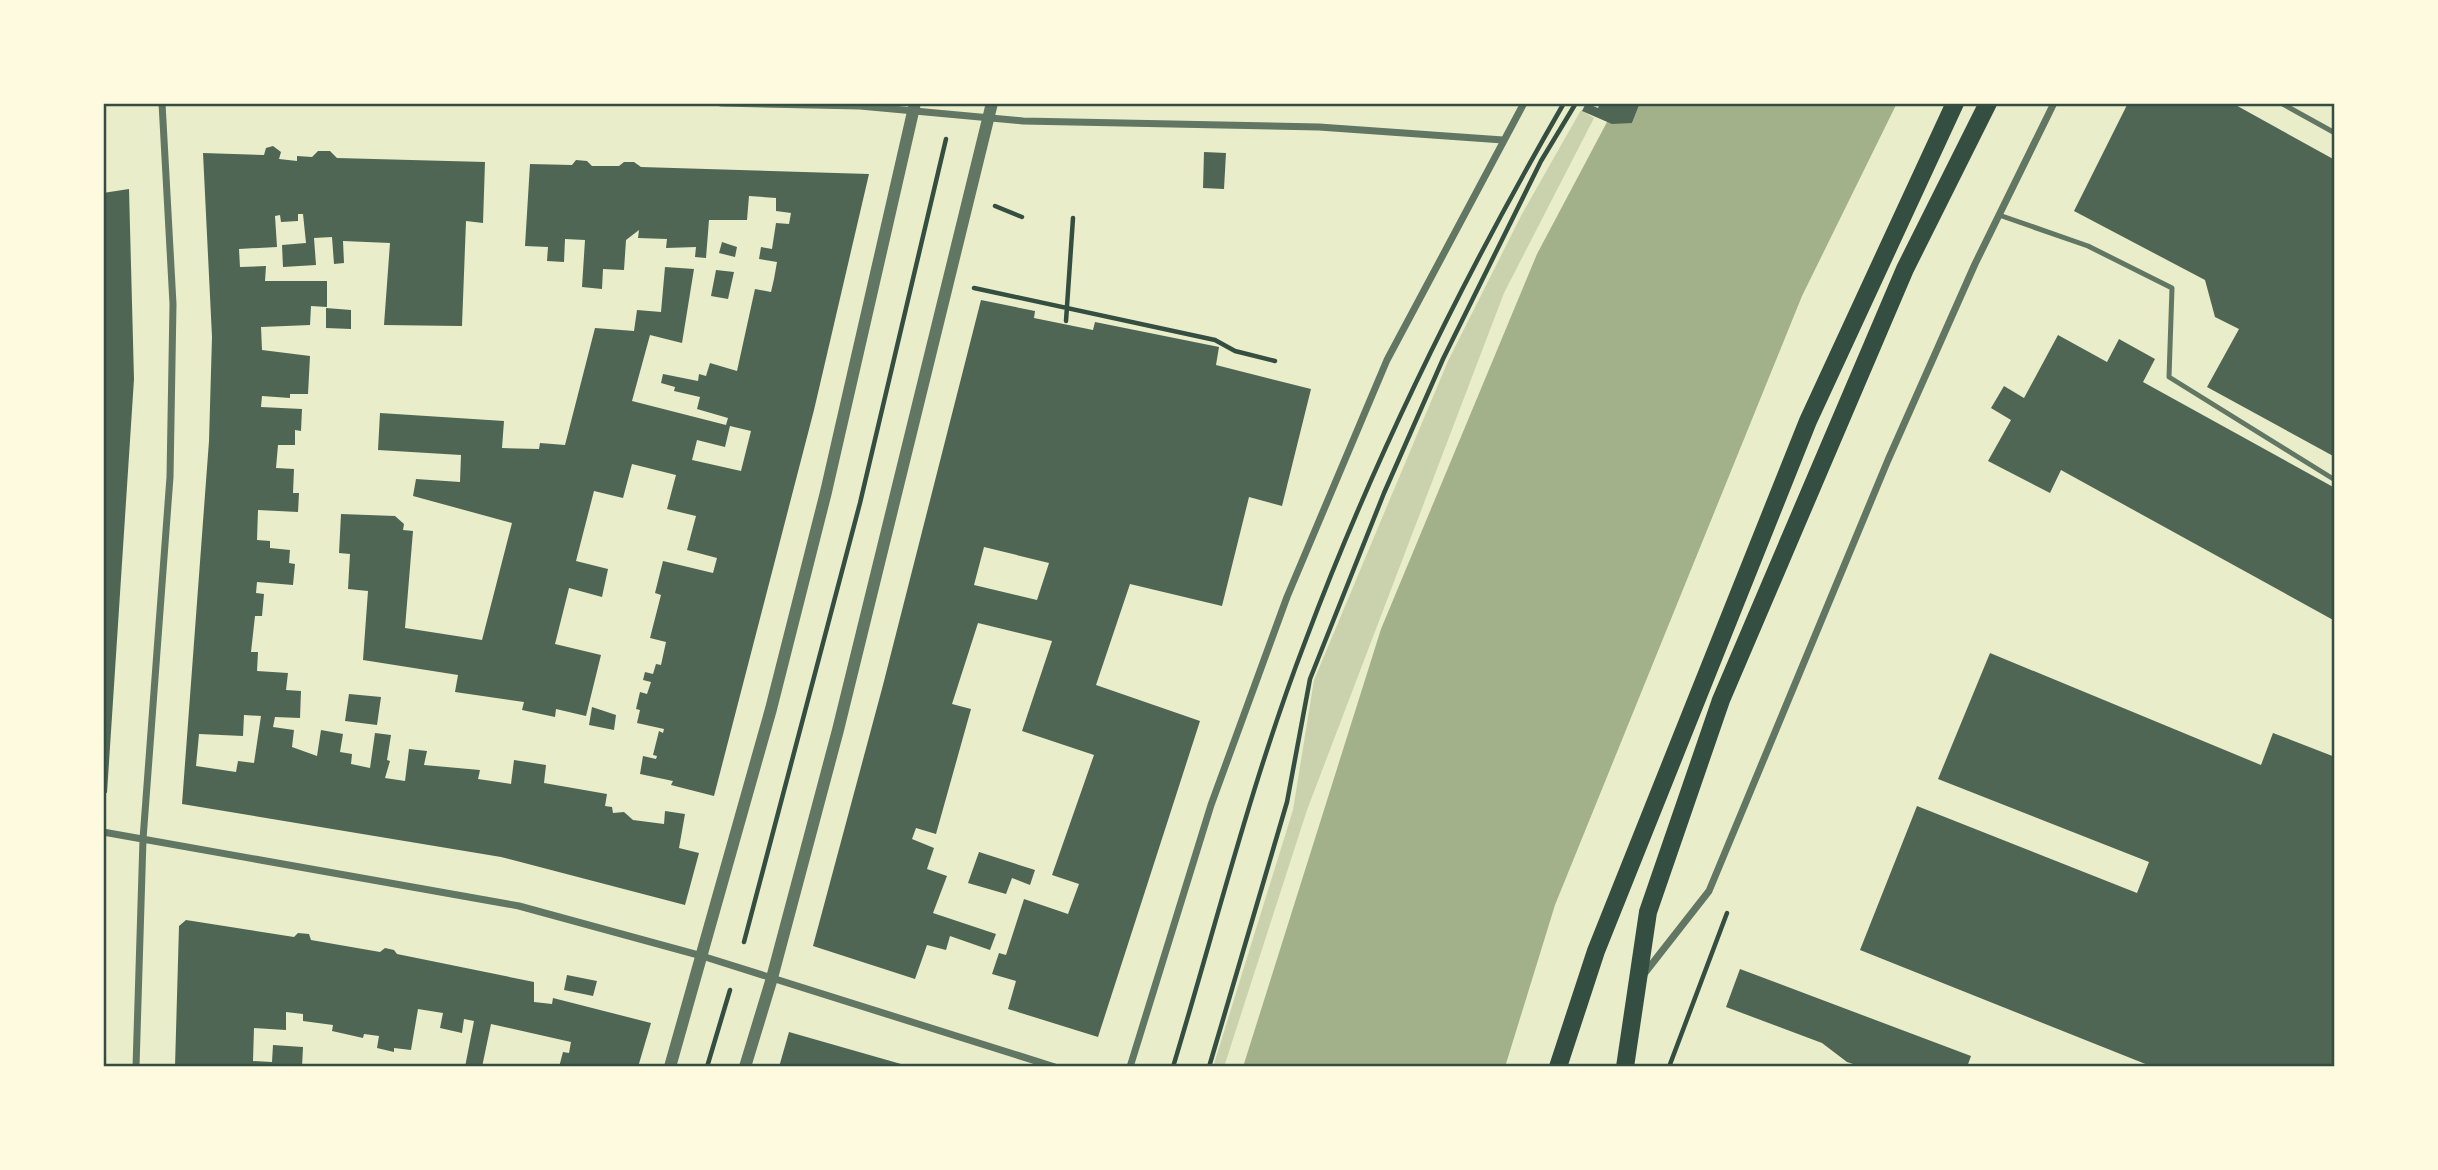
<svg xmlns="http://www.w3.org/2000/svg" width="2438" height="1170" viewBox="0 0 2438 1170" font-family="'Fira Sans Condensed',sans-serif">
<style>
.green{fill:#cad2ad}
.water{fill:#a3b18a}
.building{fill:#4f6655;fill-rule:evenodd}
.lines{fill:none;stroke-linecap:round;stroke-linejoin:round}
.path{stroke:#344e41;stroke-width:4.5}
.service{stroke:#617663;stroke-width:5}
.minor{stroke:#617663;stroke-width:7}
.tertiary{stroke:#617663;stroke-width:12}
.primary{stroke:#344e41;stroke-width:18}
.neatline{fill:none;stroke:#344e41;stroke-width:2.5}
</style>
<rect width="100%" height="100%" fill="#e9edc9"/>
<path class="green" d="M1581 110 1594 118 1504 293 1307 810 1224 1067H1213L1293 810 1314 680 1448 361 1522 214Z"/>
<path class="water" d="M1640 103H1897L1802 296 1555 905 1505 1067H1243L1381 629 1537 254 1607 122 1632 123Z"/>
<path class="building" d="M1586 103 1598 108 1600 103H1640L1632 123 1612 124 1582 111Z
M2128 103H2232L2335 160V457L2207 387 2239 329 2215 317 2205 280 2074 211Z
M273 146 281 152 279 159 297 161V156L312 157 318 151H330L337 158 485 162 483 223 466 221 462 326 384 325 390 243 343 241 344 263 334 264 332 237 314 238 316 265 283 267 282 245 306 243 303 214H298V221L281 222 280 215 275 216 277 247 239 249 240 267 266 266 265 281H327V307L311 306 310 325 261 327 262 350 310 356 308 394H290V398L262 396 261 407 302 409 301 431 295 430V445H278L276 468 294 469 293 493H299L298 512 258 510 257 540 270 541V548L290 550 289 563 295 564 293 585 257 582 256 593 264 594 262 616H255L251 652H258L257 671 288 673 286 690 301 691 300 718 275 717 273 727 294 730 292 747 317 756 321 730 343 734 340 752 352 754 351 764 370 768 375 733 391 735 387 760 390 761 385 778 405 781 409 749 427 751 424 765 480 770 478 779 511 784 514 760 546 765 544 783 607 794 605 806 612 807 613 813 624 812 633 820 664 824 665 811 685 814 679 848 699 853 685 905 501 857 182 804 209 441 212 337 203 153 264 155 266 148ZM244 715 261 716 254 763 238 761 236 772 196 766 199 734 243 736Z
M1204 152 1226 153 1224 189 1203 188Z
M576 160 587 161 592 166H619L624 162H634L641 167 869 174 814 410 714 796 671 785 673 781 640 774 643 756 656 759 657 756 653 755 659 731 663 733 664 729 637 723 640 710 636 709 640 692 647 694 651 682 643 680 645 672 653 674 656 664 661 665 666 642 650 638 661 595 655 593 663 561 713 573 717 558 687 550 696 516 667 509 676 475 632 464 623 498 594 491 576 561 608 569 602 597 569 588 555 644 601 655 586 716 556 709 555 717 522 710 524 702 455 692 458 675 363 660 368 591 348 589 350 554 339 553 341 514 395 516 404 524 403 530 413 531 405 628 482 640 512 523 413 496 416 479 460 482 461 455 378 450 380 413 504 421 502 448 539 449 540 443 565 445 595 328 634 331 637 310 661 312 665 267 694 269 682 343 650 335 632 401 726 425 728 418 697 409 700 397 674 391 675 387 661 383 663 374 698 381 699 374 706 376 710 363 737 371 755 289 771 292 774 279 777 262 759 259 761 247 772 249 776 223 789 224 791 213 776 211V198L749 196 747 220H709L706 258 695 257 696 247 666 248 667 239 638 238 639 230 626 240 624 270 603 269 602 289 582 287 585 240 565 239 564 262 547 261 548 247 525 246 530 164 572 165ZM730 426 751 431 741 471 692 460 697 440 725 447Z
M129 189 134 379 107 793 103 792V193Z
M722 242 737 247 735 257 719 253Z
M716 270 734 272 728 299 711 296Z
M981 300 1035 311 1034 318 1093 330 1095 322 1219 347 1216 365 1311 389 1282 506 1249 497 1222 606 1130 584 1096 685 1200 721 1098 1037 1008 1009 1016 981 992 974 999 953 1006 955 1024 899 1068 914 1079 884 1052 875 1094 755 1022 731 1052 641 978 623 952 704 971 709 936 834 916 828 912 839 934 848 927 869 947 876 933 913 996 934 990 950 950 936 946 950 927 945 915 979 813 946 883 685ZM984 547 1049 563 1037 600 974 585Z
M326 308 351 310V329L326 328Z
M2058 335 2107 362 2119 339 2155 359 2143 382 2335 488V621L2061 470 2050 493 1988 461 2011 420 1991 408 2004 386 2024 398Z
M1990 653 2261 765 2273 733 2335 757V1067H2153L1860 950 1917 806 2137 893 2149 862 1938 779Z
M349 694 381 697 377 725 345 721Z
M592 707 616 715 614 730 589 725Z
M979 852 1035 870 1030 885 1012 878 1006 894 968 883Z
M186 920 294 937 298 933 309 934 311 940 380 952 385 948 394 950 397 954 534 982V1002L552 1004 553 998 651 1023 638 1067H559L563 1052 569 1053 571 1042 491 1024 482 1067H465L474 1021 464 1019 462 1033 440 1028 443 1013 418 1009 411 1050 394 1048V1052L377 1048 379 1036 364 1034 363 1038 332 1031 333 1025 303 1021V1014L286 1012V1030L254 1028 253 1061 272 1062 273 1045 303 1047 302 1067H175L179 926Z
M1740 969 1971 1056 1967 1067H1862L1847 1062 1822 1043 1726 1007Z
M567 975 597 981 593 996 564 990Z
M789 1032 908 1066V1067H779Z"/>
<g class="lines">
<path class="path" d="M995 206 1022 217
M974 288 1215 340 1235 351 1275 361
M1066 321 1073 218
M744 942 860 503 946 139
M707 1067 730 990
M1173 1067C1216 925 1252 780 1305 642 1375 455 1464 276 1564 103
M1209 1067 1287 802 1310 679 1384 493 1443 359 1541 161 1576 103
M1669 1067 1727 913"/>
<path class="service" d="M2281 103 2335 133
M1999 215 2088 246 2172 288 2169 377 2335 480"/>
<path class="minor" d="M721 103 860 106 1023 121 1319 127 1503 140
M103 832 519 906 702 956 1055 1067
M1644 974 1709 891 1888 460 1975 264 2054 103
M136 1067 143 839 170 477 173 304 162 103
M1130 1067 1211 805 1287 597 1387 360 1524 103"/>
<path class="tertiary" d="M670 1067 771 709 826 492 915 103
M745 1067 772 978 838 730 992 103"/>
<path class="primary" d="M1558 1067 1596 951 1808 421 1955 103
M1625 1067 1648 912 1721 700 1905 269 1988 103"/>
</g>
<rect width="2438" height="1170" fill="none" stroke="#fefae0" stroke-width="210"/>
<rect x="105" y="105" width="2228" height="960" class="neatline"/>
</svg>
